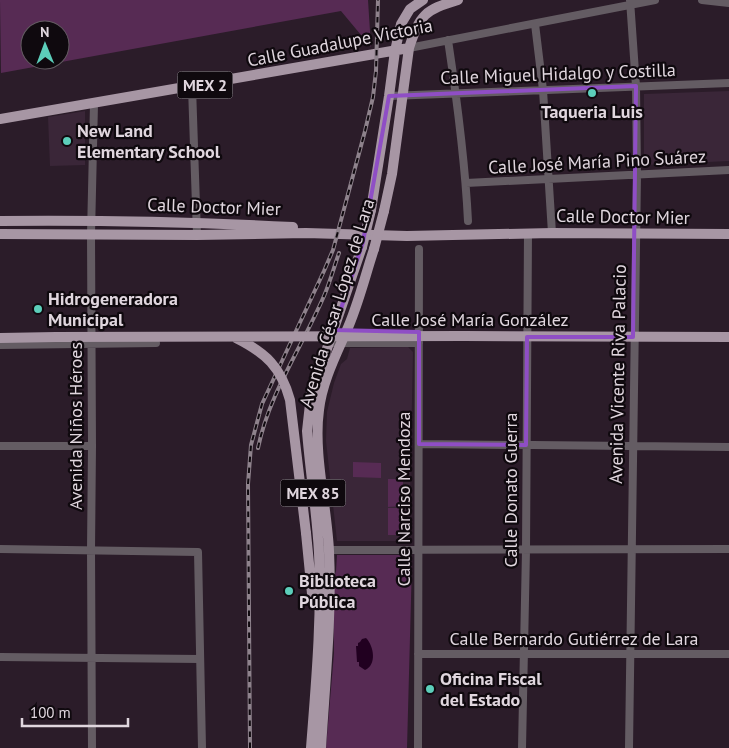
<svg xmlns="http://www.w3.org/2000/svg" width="729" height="748" viewBox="0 0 729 748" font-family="'PT Sans',sans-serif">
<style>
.built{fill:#3a2638}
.green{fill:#572b54;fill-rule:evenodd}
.water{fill:#210020}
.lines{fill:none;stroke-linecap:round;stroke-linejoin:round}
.minor{stroke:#645c63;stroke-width:8}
.major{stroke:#a796a4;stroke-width:10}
.rail-casing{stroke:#8e828c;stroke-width:4}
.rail{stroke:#0f090e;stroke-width:2;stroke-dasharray:5.5;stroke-linecap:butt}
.major-bridge{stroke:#a796a4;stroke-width:10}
.marked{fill:none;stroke:#8f4ec5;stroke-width:4;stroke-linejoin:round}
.poi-dot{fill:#5cceba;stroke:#0f090e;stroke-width:2}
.labels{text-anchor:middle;stroke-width:4.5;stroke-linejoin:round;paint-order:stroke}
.shield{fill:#0f090e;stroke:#a198a0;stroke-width:1}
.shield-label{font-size:16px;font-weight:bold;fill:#e0d6de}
.street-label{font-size:18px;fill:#e0d6de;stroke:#0f090e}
.poi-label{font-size:18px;font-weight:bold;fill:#e0d6de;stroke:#0f090e;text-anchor:start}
</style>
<rect width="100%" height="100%" fill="#2b1c29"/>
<path class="built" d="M729 91V161L644 165V94Z
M85 111V165L50 166 48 117Z
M408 347 413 352 409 541H337L326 441 327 412 334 383 341 364 347 359 350 348Z"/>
<path class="green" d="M0 0H368L371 47 341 11 1 73ZM30 30H60V60H30Z
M353 462 381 463V478L353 477Z
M388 479H403V506L388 507Z
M388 508H403L404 535H388Z
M337 555H402L408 556 412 562 407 748H326L334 653 333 581 336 571Z"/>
<path class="water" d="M366 638C374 646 377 665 365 670L359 666V662H357L356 646H358V643L360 642 362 639Z"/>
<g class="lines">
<path class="minor" d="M702 0 729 3
M535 24 543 90 552 233
M448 40C457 100 465 160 468 221
M409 48 655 0
M192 87 197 235
M389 96 729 83
M466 183 729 170
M329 343H419
M0 345 156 343
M419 444 729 447
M0 446H92
M0 549 198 552 202 748
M323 550 729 549
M418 654H729
M0 657 200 659
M92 748 91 550 92 446 91 234 94 104
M418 748 419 249
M522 748 526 550 528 233
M629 748 637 175 636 86 630 0"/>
<path class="major" d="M0 119 409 48
M371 210 389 96 395 51 401 24 410 9 423 0
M384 211 392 174 409 48C420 14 425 10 458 0
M0 221C98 220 195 222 293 227
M0 234 197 235 306 233 407 236 552 233 729 234
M464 336 729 337
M0 338 56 337
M306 533 313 604
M311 748C316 683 322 618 319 553 317 513 310 470 307 431L311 395 362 247
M321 748C325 682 332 617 329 551 327 507 313 453 319 410 322 383 335 357 346 332 358 306 365 276 374 249"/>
<g class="rail-casing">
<path id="rail" d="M258 448C269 394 302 347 324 296 330 282 334 267 339 253
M250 748 248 484 251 445 262 404 324 271 333 250 365 131 373 97 376 71 378 0"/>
</g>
<use href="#rail" class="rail"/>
<path class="major-bridge" d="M362 247 371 210
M374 249 384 211
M56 337 464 336
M236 338C266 353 281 367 290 400L306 533"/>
</g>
<path class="marked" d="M636 86 633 337H527L526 445 419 444V332L334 330 363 242 389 96Z"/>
<g class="poi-dot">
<circle cx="592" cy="93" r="5"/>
<circle cx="67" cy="141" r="5"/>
<circle cx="38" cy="309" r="5"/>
<circle cx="289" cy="591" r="5"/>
<circle cx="430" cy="689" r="5"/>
</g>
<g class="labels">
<g class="shield">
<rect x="177.5" y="71.5" width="55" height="27" rx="4"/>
<rect x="280.5" y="479.5" width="65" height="27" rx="4"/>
</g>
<g class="shield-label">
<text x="205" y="91">MEX 2</text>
<text x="313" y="499">MEX 85</text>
</g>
<g class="street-label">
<text transform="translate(340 43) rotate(-11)" y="6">Calle Guadalupe Victoria</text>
<text transform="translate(558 74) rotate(-2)" y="6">Calle Miguel Hidalgo y Costilla</text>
<text transform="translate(597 162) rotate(-3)" y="6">Calle José María Pino Suárez</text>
<text transform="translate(214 207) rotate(2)" y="6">Calle Doctor Mier</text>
<text transform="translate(623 217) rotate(1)" y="6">Calle Doctor Mier</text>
<text transform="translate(337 303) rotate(-73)" y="6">Avenida César López de Lara</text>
<text x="470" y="326">Calle José María González</text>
<text transform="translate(618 374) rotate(-89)" y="6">Avenida Vicente Riva Palacio</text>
<text transform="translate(76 426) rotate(-90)" y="6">Avenida Niños Héroes</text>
<text transform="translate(511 490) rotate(-90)" y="6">Calle Donato Guerra</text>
<text transform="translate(404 499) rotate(-90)" y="6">Calle Narciso Mendoza</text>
<text x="574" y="645">Calle Bernardo Gutiérrez de Lara</text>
</g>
<g class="poi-label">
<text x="592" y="118" text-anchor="middle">Taqueria Luis</text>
<text x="77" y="137">New Land<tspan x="77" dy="21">Elementary School</tspan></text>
<text x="48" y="305">Hidrogeneradora<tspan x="48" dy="21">Municipal</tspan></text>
<text x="299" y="587">Biblioteca<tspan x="299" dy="21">Pública</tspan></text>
<text x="440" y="685">Oficina Fiscal<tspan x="440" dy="21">del Estado</tspan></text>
</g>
</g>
<g transform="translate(45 45) rotate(359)"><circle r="24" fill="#0f090e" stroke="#635b61"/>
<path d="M0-4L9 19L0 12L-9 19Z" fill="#5cceba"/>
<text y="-8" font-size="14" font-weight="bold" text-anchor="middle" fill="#e0d6de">N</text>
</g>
<path d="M22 718v8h106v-8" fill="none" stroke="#e0d6de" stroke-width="2.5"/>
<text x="30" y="718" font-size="15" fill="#e0d6de" stroke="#0f090e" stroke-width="4" paint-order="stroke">100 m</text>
</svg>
